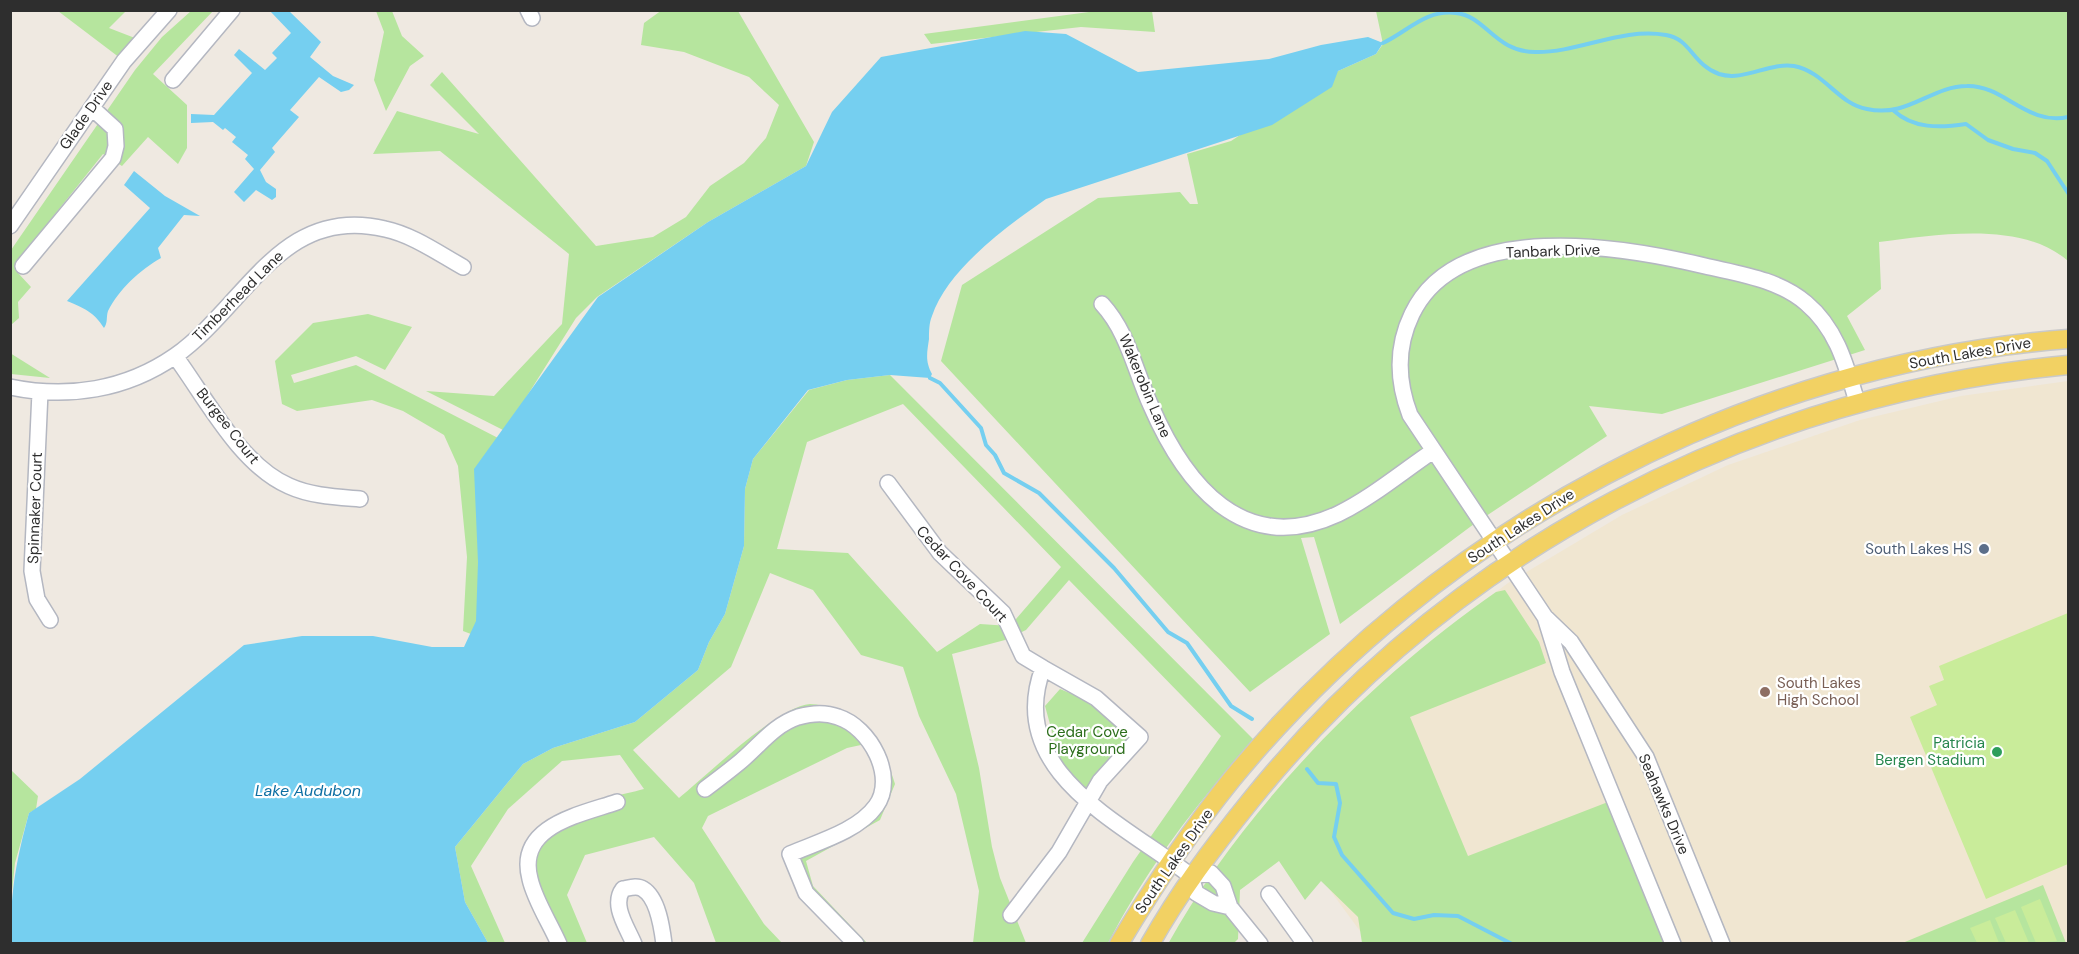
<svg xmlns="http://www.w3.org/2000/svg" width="2079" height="954" viewBox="0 0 2079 954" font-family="'DM Sans',sans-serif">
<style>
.education{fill:#f0e6d1}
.green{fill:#b6e59e;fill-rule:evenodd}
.pitch{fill:#c9ec9a}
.water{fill:#75cff0}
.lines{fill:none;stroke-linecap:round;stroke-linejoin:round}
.stream{stroke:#75cff0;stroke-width:4}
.minor-casing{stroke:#b4b7c1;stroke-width:18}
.major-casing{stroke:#c9c9c9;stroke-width:21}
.minor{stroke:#fff;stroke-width:15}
.major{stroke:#f2d163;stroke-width:18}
.service-dot{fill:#5c6f8a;stroke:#fff;stroke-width:2}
.education-dot{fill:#8d6e63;stroke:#fff;stroke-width:2}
.leisure-dot{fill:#2e9e5b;stroke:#fff;stroke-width:2}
.labels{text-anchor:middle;stroke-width:4.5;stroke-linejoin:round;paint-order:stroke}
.street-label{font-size:15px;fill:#2e2e2e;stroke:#fff}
.service-label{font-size:15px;fill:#4e5e75;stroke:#fff;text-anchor:end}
.education-label{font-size:15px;fill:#785e54;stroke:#fff;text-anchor:start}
.park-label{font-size:15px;fill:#2c6e1b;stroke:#fff}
.leisure-label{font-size:15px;fill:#27864d;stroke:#fff;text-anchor:end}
.water-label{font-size:16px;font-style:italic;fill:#0d6fa3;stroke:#fff}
</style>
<rect width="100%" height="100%" fill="#efe9e1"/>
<path class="education" d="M2068 381V943H1392L1360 931 1269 807 1439 635 1508 583 1622 515 1728 465 1860 420 1961 396Z"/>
<path class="green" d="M662 10 738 11 814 142 806 166 708 222 597 297 576 318 505 431 426 391 494 396 562 324 569 254 440 151 373 154 397 111 479 134 430 85 442 72 596 246 653 237 686 217 710 186 744 163 766 138 779 105 749 77 684 52 641 45 644 23Z
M1104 10 1152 11 1155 32 1081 27 931 44 924 34Z
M58 11H126L109 28 140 40 124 61Z
M191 11H213L153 74 187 105V148L178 164 148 137 122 166 103 154 20 258 23 266 18 273 31 287 18 302 19 318 11 325V250L135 70 162 37Z
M376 11H392L402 36 424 56 410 66 386 111 374 80 384 32Z
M1376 11H2068V261C2021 220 1936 235 1879 242L1881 289 1847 316 1865 350 1662 414 1589 406 1607 436 1474 524 1340 624 1314 537 1301 538 1330 634 1250 692 941 361 962 285 1098 198 1180 192 1190 204H1198L1187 154 1231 141 1338 71 1376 54 1383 44Z
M368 314 412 327 385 370 356 356 291 375 294 383 356 365 500 439 484 639 463 631 467 557 458 466 444 435 403 411 372 400 297 411 282 404 275 361 313 323Z
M10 353 50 378 11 374Z
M890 375 1254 740C1197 802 1147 868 1108 943H1082L1133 862 1221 736 1069 580 1026 630 1005 640 952 654 979 768 992 847 1000 878 1026 943H973L979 891 956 794 919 716 903 667 861 655 813 590 770 573 731 667 633 750 679 798C706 776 778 706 810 704 827 704 843 714 856 724 879 743 886 755 895 784L880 820 806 861 813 886 867 943H857L806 893 790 854 863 821 885 785 870 743 847 748 708 816 702 828 764 924 782 943H716L694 883 654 837 585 855 567 895 587 943H551C543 925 532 908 524 889 521 880 520 866 522 857 533 806 601 801 644 789L620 755 562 761 508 809 471 866 505 943H488L465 902 455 847 523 764 553 748 635 722 698 670 709 642 725 614 744 546 745 489 753 459 809 390 847 380ZM903 404 1061 567 1010 626 980 624 937 652 848 553 777 549 807 442Z
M1505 590 1539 642 1546 663 1410 717 1468 856 1608 802 1666 943H1362L1358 917 1321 881 1305 900 1279 861 1240 890 1238 939 1234 943 1168 944C1243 809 1370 679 1496 592Z
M1060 689 1094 703 1130 738 1086 791 1062 768 1045 706Z
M11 770 38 796 36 809 29 813 15 863 11 901Z
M2043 885 2066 943 1900 944Z"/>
<path class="pitch" d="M2068 613V864L1986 899 1910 717 1937 705 1929 686 1944 680 1939 666Z
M2040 899 2057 941 2036 943 2021 907Z
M2015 910 2029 943H2006L1995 918Z
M1990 920 1999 943H1977L1970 928Z"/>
<path class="water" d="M270 11H289L321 42 310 57 333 76 354 85 349 90 341 92 319 77 290 110 299 117 272 148 275 152 260 170 266 182 276 189V197L272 200 256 190 244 202 234 192 254 169 245 159 248 155 232 142 236 137 225 128 223 130 213 122 191 123V114L214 115 252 73 234 55 239 49 265 70 277 58 272 53 291 33Z
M1025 31 1066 34 1138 72 1269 59 1321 45 1368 37 1383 43 1376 54 1338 71 1332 87 1272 125 1046 199C1007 226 947 270 932 316 929 323 929 332 929 339 927 353 925 361 932 374L930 378 890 375 847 380 808 390 753 459 745 489 744 546 725 614 709 642 698 670 635 722 553 748 523 764 455 847 465 902 488 943H11C10 894 16 861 29 813L80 779 244 645 302 636H373L432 647H464L476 621 478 562 474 469 598 297 708 222 806 166 832 112 881 57Z
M134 171 165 196 200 216 184 215 158 248 161 258C140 270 119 289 108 311 106 317 108 323 104 328 94 312 84 308 67 301L150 208 124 185Z"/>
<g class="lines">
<path class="stream" d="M1383 43C1407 32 1426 9 1456 13 1486 16 1495 52 1535 52 1579 53 1621 27 1666 35 1691 39 1692 64 1719 74 1744 82 1769 62 1794 66 1825 72 1838 104 1867 109 1908 118 1931 86 1967 86 2004 85 2027 126 2068 117
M1893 110C1913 129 1940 128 1966 124L1988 140 2013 149 2035 153 2047 161 2068 193
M930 378 940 383 981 428 986 445 995 455 1004 473 1039 493 1114 568 1168 632 1187 643 1231 706 1252 719
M1307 769 1318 783 1336 784 1340 803 1334 837 1342 855 1393 913 1414 919 1434 915 1458 916 1512 944"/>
<g class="minor-casing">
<path id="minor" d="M528 10 532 18
M173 80 232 10
M10 226 124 61 169 10
M23 266 113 158 116 146 115 129 92 108
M1102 304C1128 332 1135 371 1151 406 1185 484 1243 558 1338 514 1371 498 1402 472 1433 451
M175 356C206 398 240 465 289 486 311 496 336 497 360 499
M10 387C68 399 126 390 175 356 246 306 281 204 385 229 413 235 438 253 463 267
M40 392 32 571 37 599 50 620
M888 483 940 553 1003 613 1023 656 1043 668C1004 773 1125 824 1191 876
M1545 617 1562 672 1673 944
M705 789C717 780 729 771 741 761 760 745 774 725 798 717 812 713 825 712 838 717 870 727 897 777 876 806 858 831 818 842 790 854L806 893 856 944
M1191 876 1211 873 1223 886 1230 907 1260 944
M1191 876 1196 893 1213 903 1230 907
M1269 894 1305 944
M1011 915 1059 852 1100 781 1140 737 1096 698 1043 668
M559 944C550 923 535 901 530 879 516 826 579 815 617 802
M634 944C627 927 611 905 623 889 629 888 637 885 643 889 658 898 662 928 664 944
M1722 944 1646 757 1571 642 1545 617 1410 415C1397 381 1396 347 1412 314 1458 218 1622 246 1705 266 1739 274 1778 279 1806 303 1837 329 1846 365 1857 402"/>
</g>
<g class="major-casing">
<path id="major" d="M1119 944C1153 887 1190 831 1232 779 1438 529 1745 364 2068 339
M1150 944C1180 891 1213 847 1251 800 1453 550 1749 395 2068 365"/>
</g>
<use href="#minor" class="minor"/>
<use href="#major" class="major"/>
</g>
<circle class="service-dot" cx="1984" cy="549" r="6"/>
<circle class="education-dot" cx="1765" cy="692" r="6"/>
<circle class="leisure-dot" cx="1997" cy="752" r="6"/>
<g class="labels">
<g class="street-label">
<text transform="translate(86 115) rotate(-55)" y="5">Glade Drive</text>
<text transform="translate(1553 251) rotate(-2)" y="5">Tanbark Drive</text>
<text transform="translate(238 296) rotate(-45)" y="5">Timberhead Lane</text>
<text transform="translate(1970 353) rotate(-10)" y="5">South Lakes Drive</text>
<text transform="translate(1145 386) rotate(67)" y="5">Wakerobin Lane</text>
<text transform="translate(228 426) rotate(52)" y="5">Burgee Court</text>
<text transform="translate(35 508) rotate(-88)" y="5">Spinnaker Court</text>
<text transform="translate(1521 526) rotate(-33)" y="5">South Lakes Drive</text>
<text transform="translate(962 574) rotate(47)" y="5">Cedar Cove Court</text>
<text transform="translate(1664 804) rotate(67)" y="5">Seahawks Drive</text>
<text transform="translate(1174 861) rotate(-55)" y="5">South Lakes Drive</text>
</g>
<g class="service-label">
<text x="1972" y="554">South Lakes HS</text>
</g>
<g class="education-label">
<text x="1777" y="688">South Lakes<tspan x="1777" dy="17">High School</tspan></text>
</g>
<g class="park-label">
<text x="1087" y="737">Cedar Cove<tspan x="1087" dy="17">Playground</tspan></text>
</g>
<g class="leisure-label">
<text x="1985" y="748">Patricia<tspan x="1985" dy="17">Bergen Stadium</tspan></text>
</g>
<g class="water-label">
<text x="308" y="796">Lake Audubon</text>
</g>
</g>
<rect width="2079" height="954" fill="none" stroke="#2e2e2e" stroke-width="24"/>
</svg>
